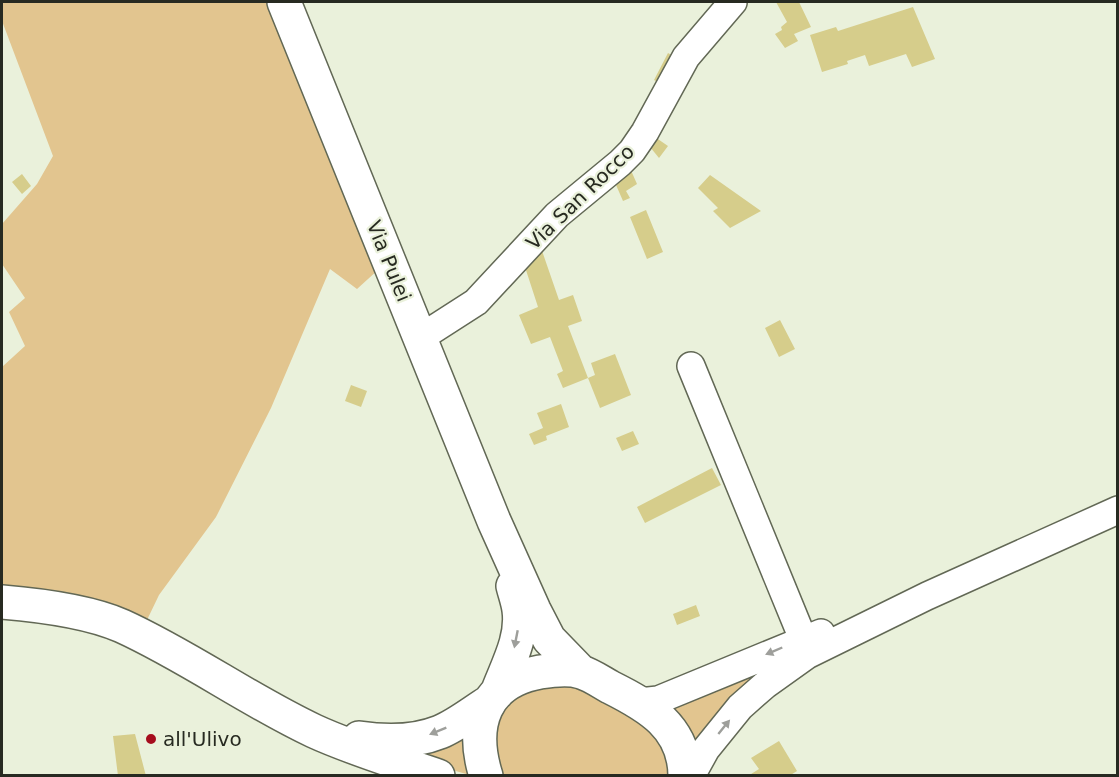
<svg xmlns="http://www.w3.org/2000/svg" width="1119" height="777" viewBox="0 0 1119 777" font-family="'DejaVu Sans',sans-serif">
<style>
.green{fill:#e2c58f}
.building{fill:#d6cd8b}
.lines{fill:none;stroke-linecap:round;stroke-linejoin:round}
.minor-casing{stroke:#626855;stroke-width:30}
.major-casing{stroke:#626855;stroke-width:36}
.minor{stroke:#fff;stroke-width:27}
.major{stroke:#fff;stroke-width:33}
.oneway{fill:#9e9f9b}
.poi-dot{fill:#a60d1d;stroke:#eaf1db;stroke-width:2}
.labels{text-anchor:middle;stroke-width:4.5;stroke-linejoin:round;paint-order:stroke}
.street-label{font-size:20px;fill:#272a21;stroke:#eaf1db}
.poi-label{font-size:20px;fill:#272a21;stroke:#eaf1db;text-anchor:start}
</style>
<rect width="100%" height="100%" fill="#eaf1db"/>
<path class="green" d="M2 2H272L379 269 357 289 330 269 271 408 216 517 159 595 147 620 65 592 2 589V367L25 346 9 312 25 298 2 264V224L37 184 53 156 2 21Z
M754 669 758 679 698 749 685 722 670 704Z
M573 684 641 718 665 747 671 775H500L493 726 496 712 521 689Z
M464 736V753L470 775 395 754Z"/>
<path class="building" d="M776 2H799L811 27 794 34 798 41 785 48 775 34 782 30 781 27 787 22Z
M913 7 935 59 912 67 906 54 869 66 865 55 847 61 848 64 822 72 810 35 836 27 838 31Z
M668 53 677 58 663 85 654 80Z
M652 135 668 146 659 158 646 142Z
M629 166 637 184 626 191 630 198 623 201 613 178Z
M22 174 31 186 22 194 12 182Z
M710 175 761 211 730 228 713 211 718 208 698 188Z
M646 210 663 252 647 259 630 217Z
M540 245 559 300 573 295 582 321 568 326 588 378 563 388 557 374 563 371 550 337 531 344 519 315 538 307 524 264Z
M780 320 795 349 779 357 765 328Z
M615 354 631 395 600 408 588 378 595 375 591 363Z
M351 385 367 391 361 407 345 401Z
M561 404 569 427 546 436 547 440 534 445 529 434 543 428 537 413Z
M633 431 639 444 622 451 616 438Z
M712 468 721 485 645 523 637 507Z
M696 605 700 616 677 625 673 614Z
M135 734 146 776H118L113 736Z
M779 741 797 771 789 776H748L759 769 751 758Z"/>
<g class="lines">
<g class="minor-casing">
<path id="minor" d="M420 338 476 302 557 215 620 163 632 151 645 132 686 57 733 2
M691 366 803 639
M639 702 658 700 821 633
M691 776 706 749 740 707 765 685 807 655 927 596 1118 510"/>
</g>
<g class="major-casing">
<path id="major" d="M284 2 494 521 534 610 549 639 581 672
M2 602C38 605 88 611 122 626 188 656 248 700 314 731 353 749 397 762 438 776
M497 693C507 666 523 639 519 610 518 602 515 594 513 586
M359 738C385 742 415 742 440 732 457 725 473 712 489 702
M486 776C470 725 484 682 540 672 553 670 569 668 581 672 591 675 601 682 610 687 648 706 685 727 685 776"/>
</g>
<use href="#minor" class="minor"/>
<use href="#major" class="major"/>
</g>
<defs><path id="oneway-solid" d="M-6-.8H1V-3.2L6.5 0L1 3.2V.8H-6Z" transform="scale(1.5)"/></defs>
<g class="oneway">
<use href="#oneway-solid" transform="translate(516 639) rotate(101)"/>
<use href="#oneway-solid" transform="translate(774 651) rotate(157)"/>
<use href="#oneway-solid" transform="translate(724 727) rotate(-51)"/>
<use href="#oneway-solid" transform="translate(438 731) rotate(158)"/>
</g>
<circle class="poi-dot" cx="151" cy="739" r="6"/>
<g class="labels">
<g class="street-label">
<text transform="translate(580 197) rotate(-44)" y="7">Via San Rocco</text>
<text transform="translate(389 261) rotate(68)" y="7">Via Pulei</text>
</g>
<g class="poi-label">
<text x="163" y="746">all'Ulivo</text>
</g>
</g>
<rect width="1119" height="777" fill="none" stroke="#272a21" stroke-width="6"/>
</svg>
